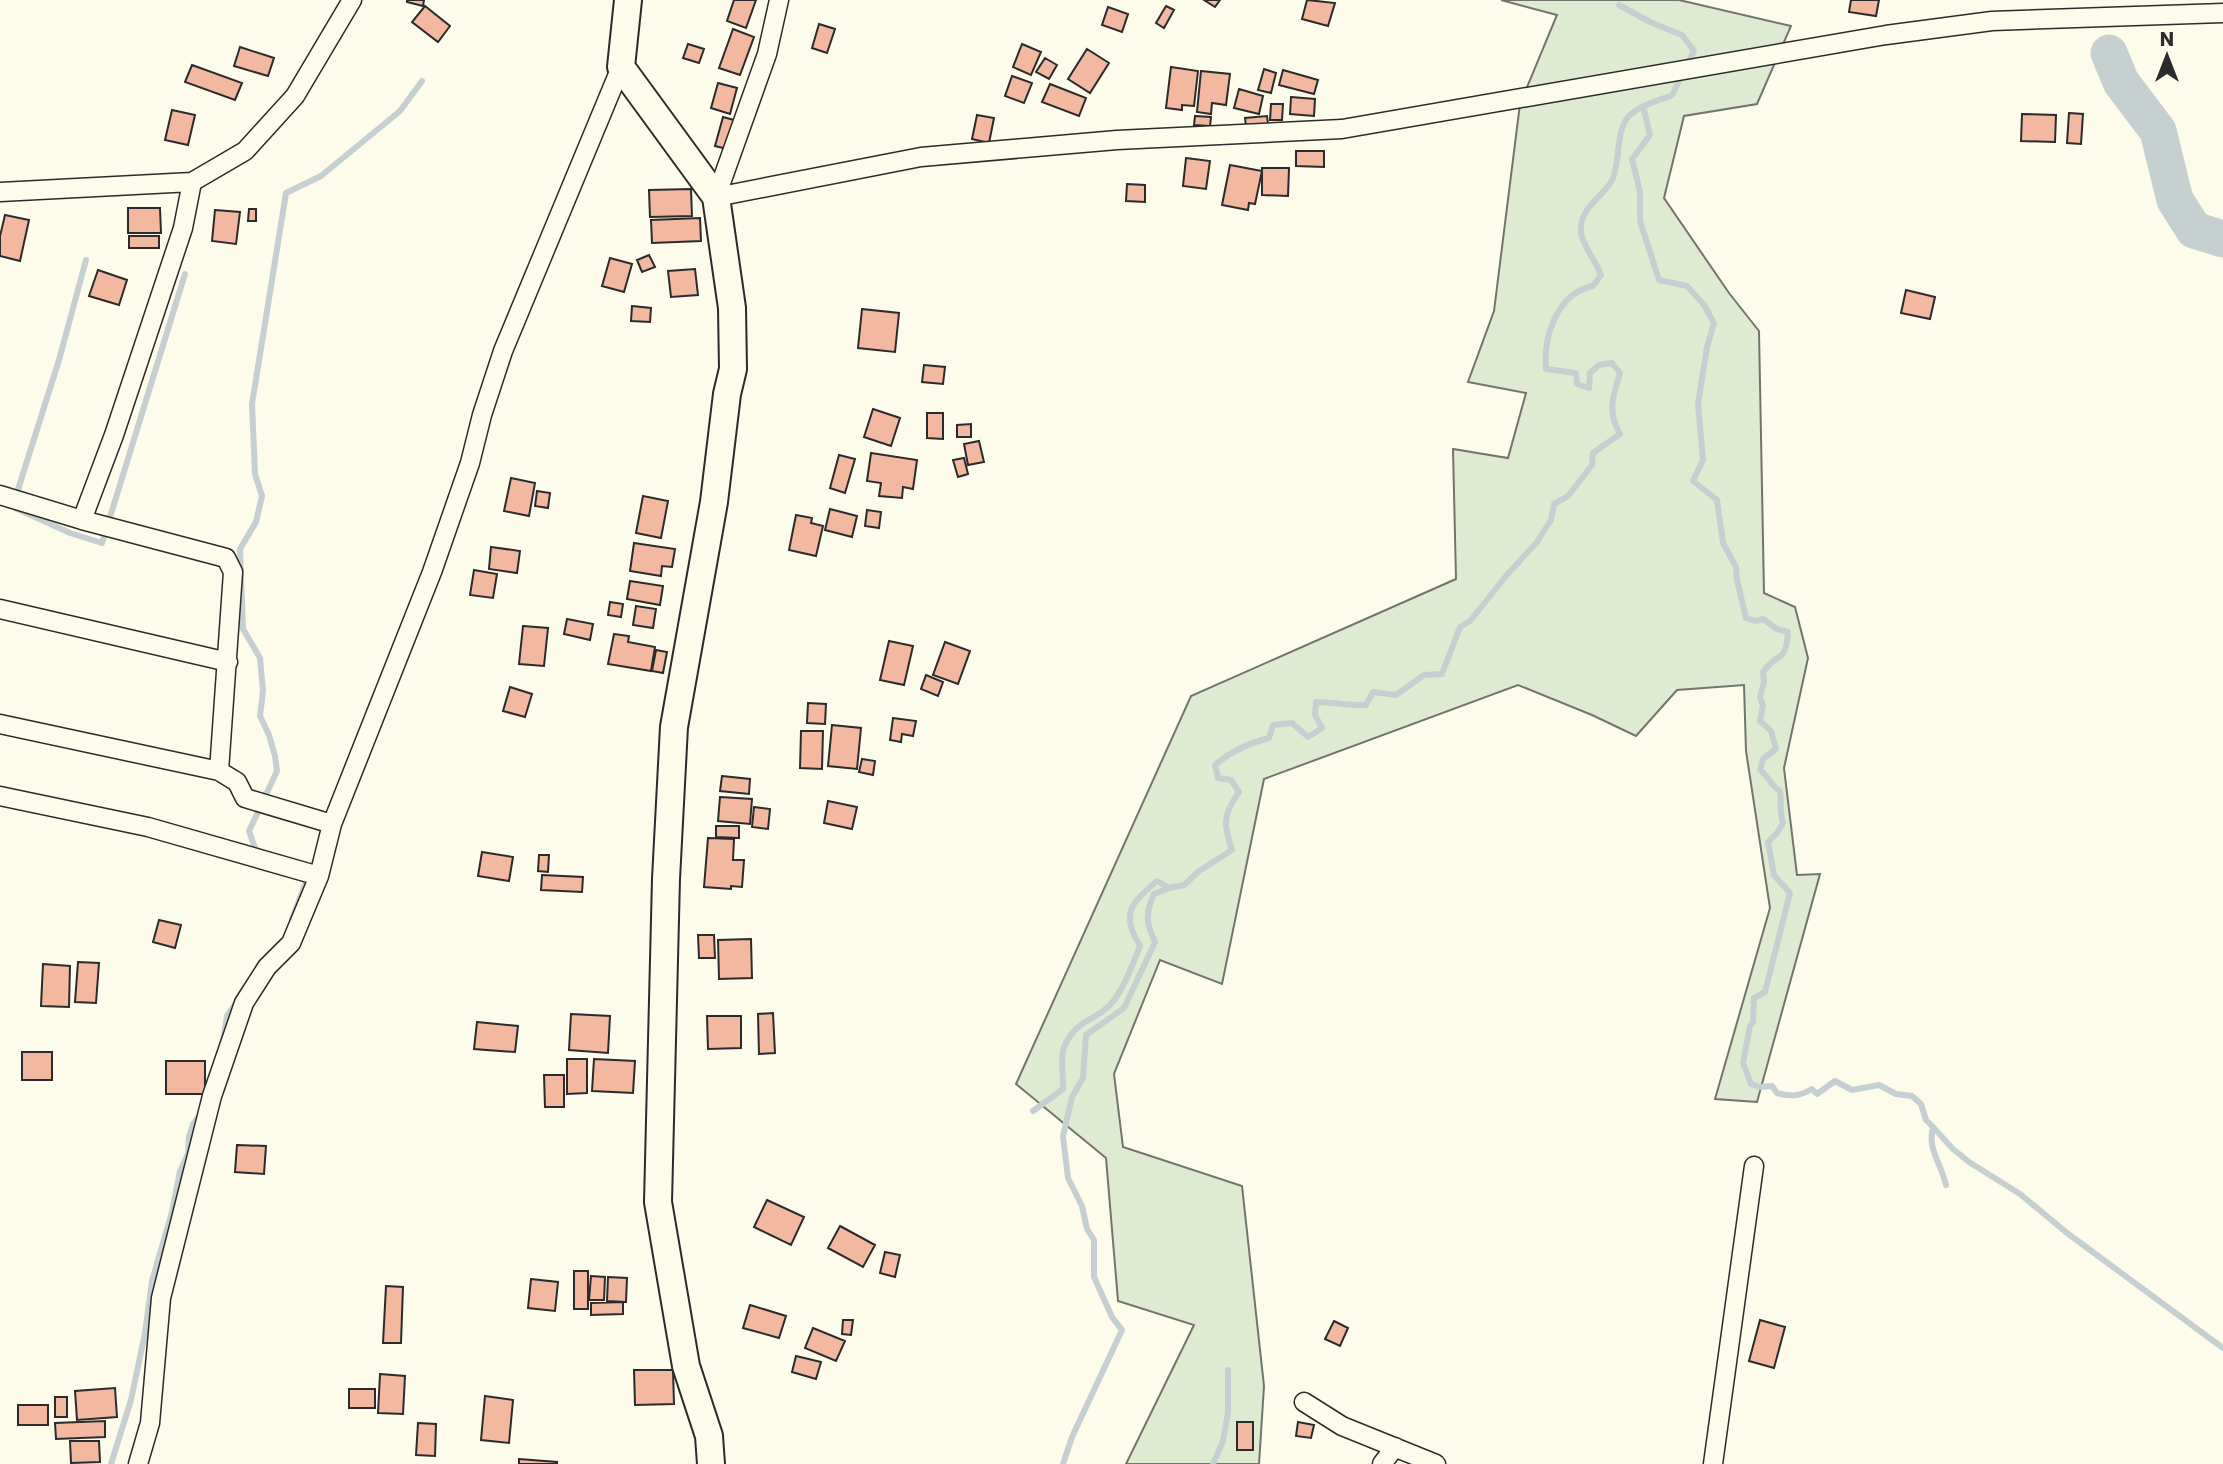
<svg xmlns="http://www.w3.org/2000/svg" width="2223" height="1464" viewBox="0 0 2223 1464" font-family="Poppins,sans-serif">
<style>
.green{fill:#deebd1;stroke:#74746e;stroke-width:2}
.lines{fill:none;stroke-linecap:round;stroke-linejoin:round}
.stream{stroke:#c7d0d0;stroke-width:6}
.river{stroke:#c7d0d0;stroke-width:37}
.building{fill:#f2b8a0;stroke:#2b2b2b;stroke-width:2}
.street-casing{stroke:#2b2b2b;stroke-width:21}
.secondary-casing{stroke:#2b2b2b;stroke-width:30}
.street{stroke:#fdfbea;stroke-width:18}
.secondary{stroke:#fdfbea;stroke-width:26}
</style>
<rect width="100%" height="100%" fill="#fdfbea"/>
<path class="green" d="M1501 0H1679L1791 26 1757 104 1684 116 1664 198 1729 293 1759 331 1764 593 1795 607 1808 658 1784 768 1797 875 1820 874 1757 1102 1715 1099 1770 908 1746 751 1744 685 1677 690 1636 736 1592 715 1518 685 1264 779 1222 984 1160 960 1114 1074 1123 1147 1242 1186 1264 1386 1259 1464H1126L1194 1325 1118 1301 1106 1158 1016 1084 1191 696 1456 579 1453 449 1508 458 1526 393 1468 382 1494 311 1520 104 1557 15Z"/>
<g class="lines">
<path class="stream" d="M1643 106 1650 135 1632 159 1640 191V221L1659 280 1687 286 1704 305 1714 323 1707 347 1698 404 1703 460 1693 481 1717 500 1723 543 1736 567 1737 580 1746 618 1756 621 1763 619 1777 629 1788 632C1786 664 1779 650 1763 672L1764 682 1760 697 1763 706 1760 721 1771 731 1776 749 1763 759 1760 770C1769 777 1771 786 1780 791 1782 802 1779 812 1783 823L1777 833 1768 842 1774 875 1790 893 1765 992 1754 998 1753 1022 1750 1026 1743 1063 1751 1084 1760 1087 1772 1086 1777 1093C1791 1097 1800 1096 1812 1089L1817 1094 1835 1081 1852 1090 1879 1085 1896 1094 1912 1096 1921 1104 1926 1120 1933 1127C1927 1149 1941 1163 1946 1185
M15 499 59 360 86 260
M15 508 70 533 102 543 185 274
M260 852 255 848 249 831 277 771 275 756 269 735 260 716 263 691 260 658 243 629 240 549 256 522 262 496 255 474 252 404 286 193 321 176 400 111 422 81
M292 919 309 874
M223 1041 227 1016 238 1000
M1033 1111 1063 1089C1064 1078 1060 1056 1064 1047 1077 1018 1096 1021 1111 1004 1125 987 1132 965 1140 946 1120 914 1131 903 1157 881L1169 888 1184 885 1199 871 1232 850C1223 823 1223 815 1239 792L1231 780 1218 778 1215 765C1231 751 1249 743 1269 738L1273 725 1292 723 1308 737 1322 728 1315 715 1316 702C1333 702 1349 706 1366 705L1373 692 1396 695 1424 675 1442 674 1460 627 1470 621 1506 576 1537 542 1551 520 1554 504 1568 496 1592 465 1593 453 1620 434C1607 413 1613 395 1620 373L1612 363 1599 365 1590 373 1589 388 1577 384 1576 373 1546 369C1543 337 1557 293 1593 286L1601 275C1596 261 1583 247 1581 232 1579 206 1604 198 1613 178 1620 161 1616 129 1629 116 1640 105 1658 101 1672 95L1694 51 1682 35 1650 22 1619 5
M1933 1127 1953 1149 1969 1162 2020 1194 2067 1233 2223 1348
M111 1464 131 1400 145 1333 152 1281 172 1212 180 1171 188 1154 189 1137 193 1124 202 1112
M1063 1464 1072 1437 1122 1330 1112 1317 1094 1277V1240L1087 1229 1082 1206 1068 1178 1063 1136 1072 1097 1083 1078 1086 1035 1124 1008 1155 942C1146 922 1145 915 1154 894L1169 888
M1213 1464 1223 1441 1228 1412V1370"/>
<path class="river" d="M2109 53 2121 82 2158 131 2175 200 2194 230 2223 239"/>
</g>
<path class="building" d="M407 0H424L423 6 407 2Z
M734 0H756L746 28 727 21Z
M1204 0H1220L1215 7Z
M1307 0 1335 3 1328 26 1302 19Z
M1851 0H1879L1876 16 1849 12Z
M425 6 450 26 438 42 412 22Z
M1166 6 1174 10 1164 28 1156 23Z
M1108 7 1128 14 1122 32 1102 25Z
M819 24 835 29 827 53 812 48Z
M733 29 754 37 740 75 719 68Z
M688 44 704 49 699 63 683 58Z
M1022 44 1041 52 1031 75 1013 67Z
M240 47 274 58 268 76 234 66Z
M1087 49 1109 63 1090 93 1068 79Z
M1045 58 1057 65 1049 79 1036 72Z
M192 65 242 83 235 100 185 82Z
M1171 67 1198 71 1194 106 1182 105V110L1166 108Z
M1264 69 1276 73 1271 93 1258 90Z
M1283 70 1318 80 1314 94 1279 85Z
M1201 71 1230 74 1226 105 1212 103 1211 114 1197 112Z
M1012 76 1032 83 1024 103 1005 96Z
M718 83 737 88 730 114 711 108Z
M1050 84 1086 98 1079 116 1042 102Z
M1239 89 1263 96 1259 114 1234 108Z
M1291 97 1315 99 1314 116 1290 114Z
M1271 104H1283L1282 120H1270Z
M172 110 195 115 188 145 165 140Z
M2069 113 2083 114 2081 144 2067 143Z
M2022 114 2056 115 2055 142 2021 141Z
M977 115 994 118 989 143 972 139Z
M1195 116 1211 117 1210 126 1194 125Z
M1267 116 1268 124 1246 126 1245 118Z
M723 117 734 120 727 149 715 146Z
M1296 151H1324V167L1296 166Z
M1186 158 1210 161 1206 189 1183 186Z
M1230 165 1262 171 1255 204 1249 203 1248 210 1222 205Z
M1262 168H1289L1288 196 1262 195Z
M1127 184 1145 185V202L1126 201Z
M691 189 692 216 650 217 649 190Z
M128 208H160L161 233H128Z
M249 209H256V221H248Z
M215 210 240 212 236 244 212 241Z
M5 215 29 220 20 261 0 256V236Z
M700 218 701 241 652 243 651 220Z
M129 236H159V248H129Z
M649 255 655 267 642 272 637 260Z
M610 258 632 264 624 292 602 286Z
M695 269 698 295 671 297 668 271Z
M98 270 127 280 119 305 89 296Z
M1906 290 1935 297 1930 319 1901 313Z
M632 306 651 308 650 322 631 321Z
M862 309 899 313 895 352 858 348Z
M924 365 945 367 943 384 922 382Z
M873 409 900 418 891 446 864 437Z
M927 413H943V439L927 438Z
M971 424V437H957V425Z
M979 441 984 462 968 465 964 444Z
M871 453 917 460 913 489 903 487 902 498 879 496 881 483 867 481Z
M839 455 855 459 845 493 830 488Z
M964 458 968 474 958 477 953 460Z
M511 478 535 483 529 516 504 511Z
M537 491 550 493 548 508 535 506Z
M643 496 668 501 661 538 636 533Z
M830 509 857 516 852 537 825 530Z
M867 510 881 512 879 528 865 526Z
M796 515 812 518 811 523 823 526 816 556 789 550Z
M634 543 675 549 672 567 662 566 661 576 630 571Z
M491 547 520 551 517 573 489 569Z
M474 570 497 574 493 598 470 595Z
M630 581 663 586 660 605 627 599Z
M610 602 623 604 621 617 608 615Z
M636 606 656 609 653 628 633 625Z
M567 619 593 624 590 640 564 634Z
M523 626 548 628 544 666 519 664Z
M614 634 629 636 628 642 655 647 651 671 608 664Z
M889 641 913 646 904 685 880 680Z
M945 642 970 651 958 684 933 675Z
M656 650 667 652 663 673 652 671Z
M926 675 943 682 938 696 921 689Z
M510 687 532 694 525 717 503 711Z
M808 703 826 704 825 724 807 723Z
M893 718 916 721 913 736 902 734 901 742 890 740Z
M832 725 861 728 857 769 828 766Z
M801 731H823L822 769 800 768Z
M862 759 875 761 873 775 859 772Z
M722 776 750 779 749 794 720 791Z
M720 797 752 799 750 824 718 821Z
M828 801 857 807 852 829 824 823Z
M754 807 770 809 768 829 752 827Z
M716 826H739V838L716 837Z
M708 838 734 839 733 860H744L742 887 731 886V889L704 887Z
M482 852 513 857 509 881 478 876Z
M539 855H549L548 872 538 871Z
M542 875 583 877 582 892 541 890Z
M159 920 181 925 175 948 153 942Z
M698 935H714L715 958H699Z
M751 939 752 978 719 979 718 940Z
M78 962 99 963 96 1003 75 1002Z
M43 964 70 966 69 1007 41 1006Z
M773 1013 775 1053 759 1054 758 1014Z
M571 1014 610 1016 608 1053 569 1050Z
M707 1016H741V1048L708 1049Z
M477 1022 518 1026 515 1052 474 1049Z
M22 1052H52V1080H22Z
M567 1059H587V1093L567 1094Z
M594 1059 635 1061 633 1093 592 1091Z
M166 1061H205V1094H166Z
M544 1075H564V1107H545Z
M237 1145 266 1146 264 1174 235 1172Z
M767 1200 804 1217 791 1245 754 1227Z
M840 1226 875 1245 863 1267 828 1248Z
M885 1252 900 1255 895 1277 880 1273Z
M574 1271H588V1309H574Z
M591 1276 605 1277 604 1300H589Z
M608 1277 627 1278 626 1302 607 1301Z
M531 1279 558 1282 555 1311 528 1308Z
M386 1286 403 1287 401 1343H383Z
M623 1302V1314L591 1315V1303Z
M750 1305 786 1316 779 1338 743 1328Z
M843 1320H853L851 1335 842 1334Z
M1760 1320 1785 1327 1774 1368 1749 1361Z
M1334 1321 1348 1328 1340 1346 1325 1339Z
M813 1328 845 1341 836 1361 805 1348Z
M796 1356 821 1362 816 1379 792 1372Z
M634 1370H673L674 1404 635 1405Z
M380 1374 405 1376 403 1414 378 1413Z
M115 1388 117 1417 77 1420 75 1391Z
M349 1389H375V1408H349Z
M485 1396 513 1400 509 1443 481 1440Z
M55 1397H67V1417H55Z
M18 1405H48V1425H18Z
M105 1421V1437L56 1439 55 1423Z
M1237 1422H1253V1450H1237Z
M1298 1422 1314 1425 1311 1438 1296 1436Z
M418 1423 436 1424 435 1456 416 1455Z
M70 1441H99L100 1462 71 1463Z
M519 1459 557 1462V1464H519Z"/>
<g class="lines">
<g class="street-casing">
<path id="street" d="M0 192 192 182 245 151 295 96 352 0
M716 197 921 157 1117 140 1342 129 1886 35 1992 21 2223 13
M716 197 767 54 779 0
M0 495 82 520 226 558 233 572 219 771
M82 520 114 435 183 228 192 182
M0 609 228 662
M0 724 219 771 237 782 245 798 332 824
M0 796 148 827 319 876
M1304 1402 1342 1426 1436 1464
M138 1464 150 1423 161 1298 212 1096 244 1003 267 967 291 943 319 876 332 824 432 572 470 463 482 415 503 351 621 67
M1382 1464 1395 1447
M1713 1464 1754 1166"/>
</g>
<g class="secondary-casing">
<path id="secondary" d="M628 0 621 67 716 197 732 308 733 369 727 394 714 502 674 727 666 879 658 1202 686 1366 709 1436 711 1464"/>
</g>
<use href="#street" class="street"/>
<use href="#secondary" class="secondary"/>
</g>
<g transform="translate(2167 56)" stroke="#fdfbea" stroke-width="5" paint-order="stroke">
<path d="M0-5L12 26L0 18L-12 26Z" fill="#2b2b2b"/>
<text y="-10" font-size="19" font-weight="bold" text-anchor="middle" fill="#2b2b2b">N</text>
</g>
</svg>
